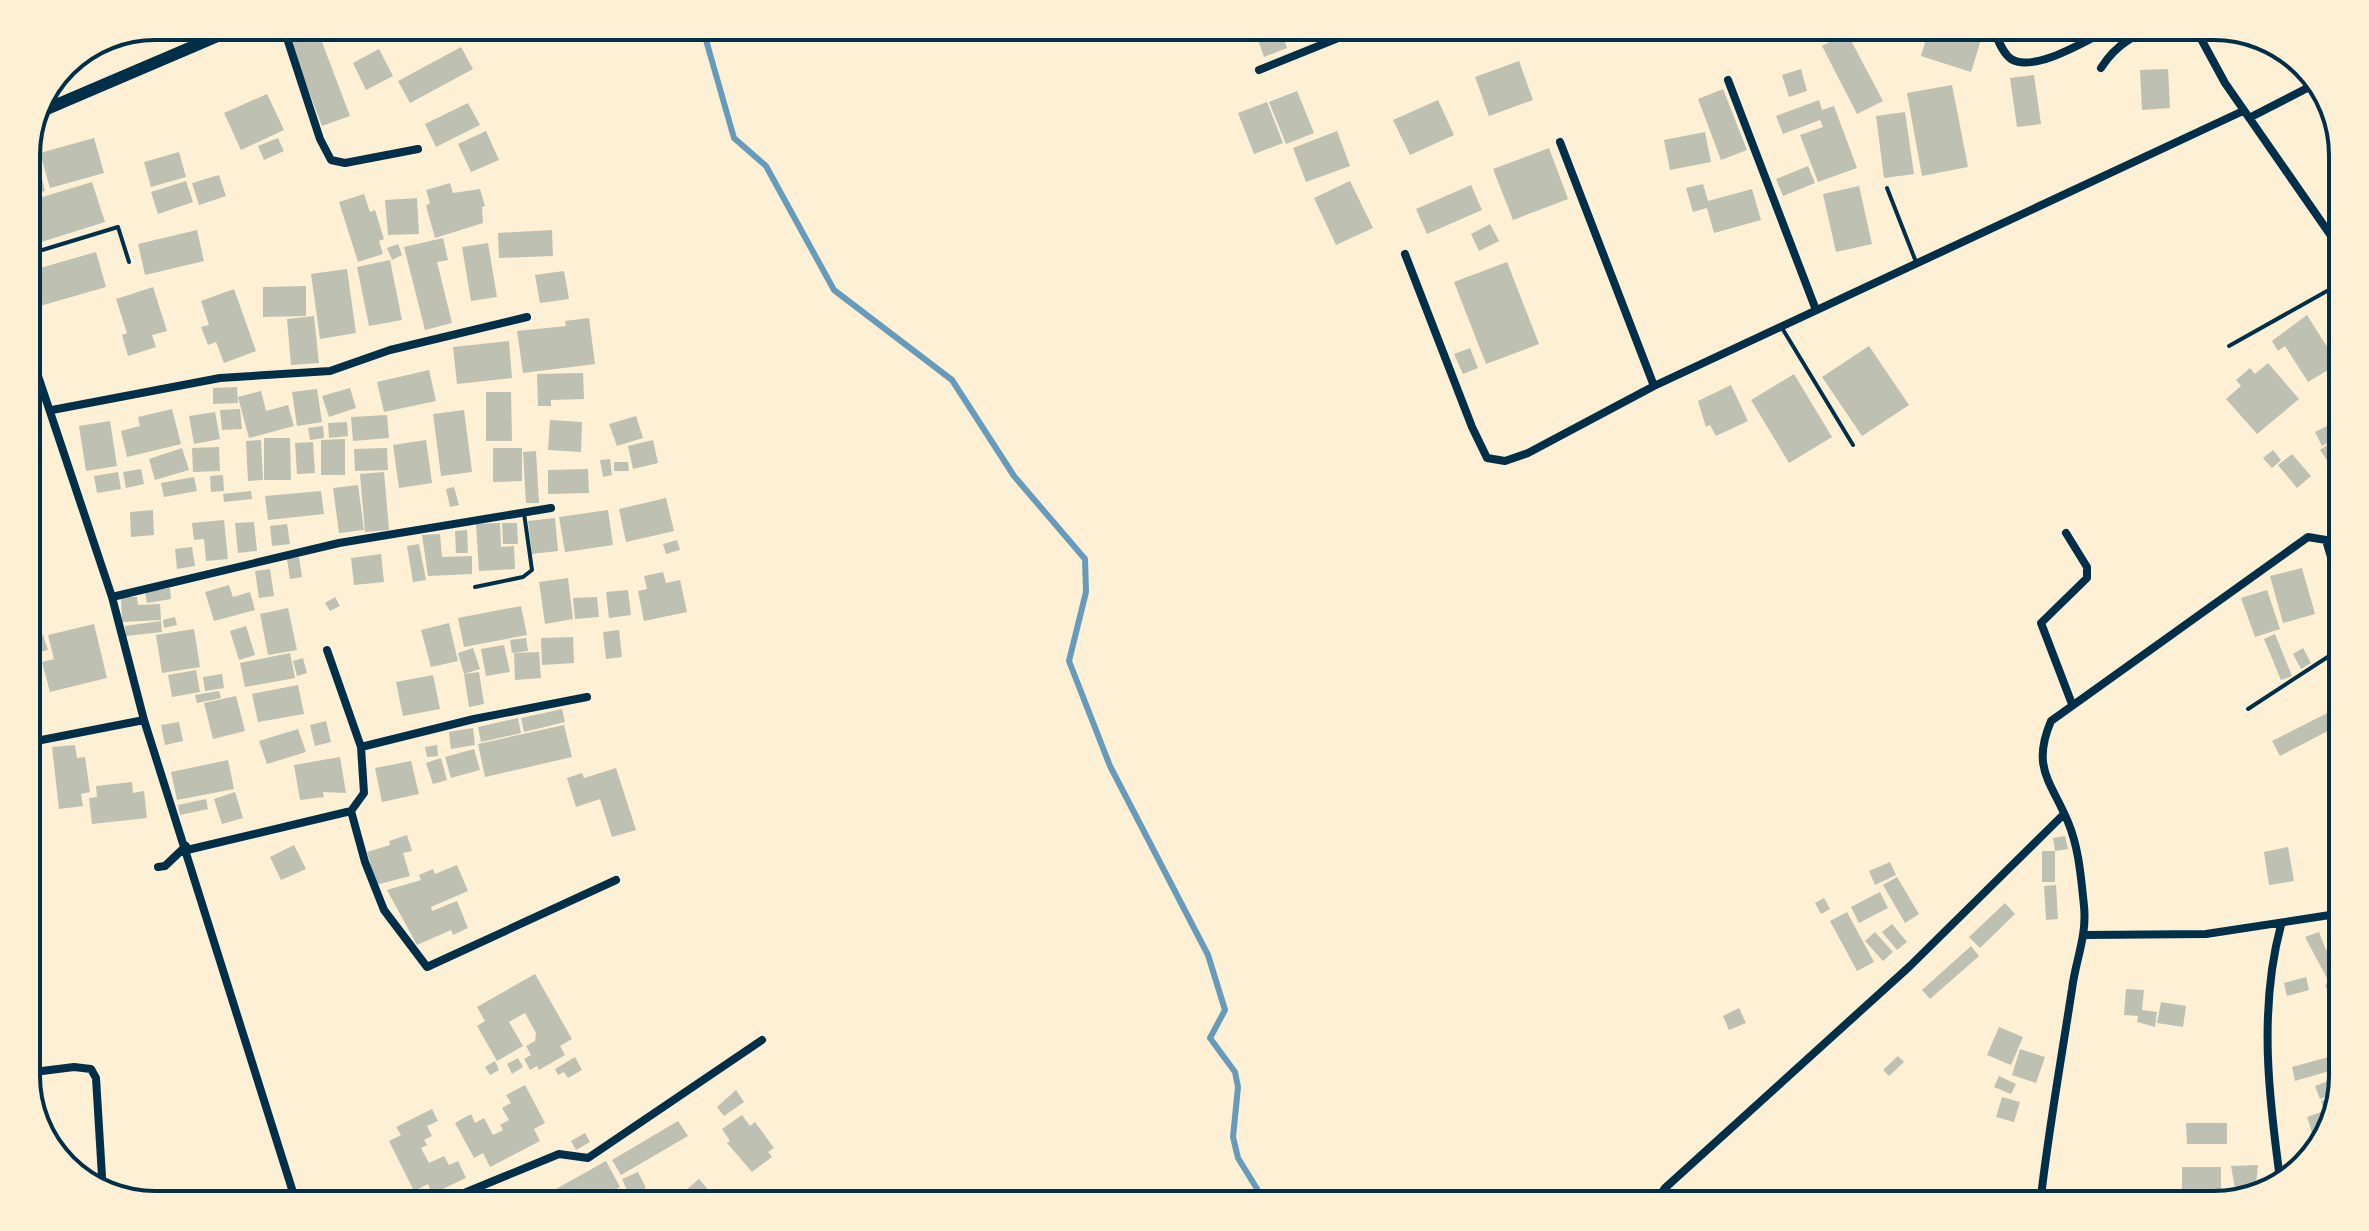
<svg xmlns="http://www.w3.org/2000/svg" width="2369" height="1231" viewBox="0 0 2369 1231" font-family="'Fira Sans',sans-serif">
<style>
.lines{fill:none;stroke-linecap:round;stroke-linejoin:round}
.stream{stroke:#669bbc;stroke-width:6}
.building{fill:#bec0b2}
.service{stroke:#003049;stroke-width:4}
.minor{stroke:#003049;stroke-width:8}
.secondary{stroke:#003049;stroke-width:12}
.rim{fill:none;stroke:#003049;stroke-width:4}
</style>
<rect width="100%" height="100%" fill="#fdf0d5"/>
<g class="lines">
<path class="stream" d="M702 26 734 138 766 166 834 290 952 380 1014 476 1085 559 1086 592 1069 661 1110 766 1208 955 1225 1010 1210 1038 1235 1072 1238 1087 1233 1137 1238 1158 1267 1205"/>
</g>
<path class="building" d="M1250 26H1282L1254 37Z
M1930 26H1970L1984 30 1971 72 1921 56Z
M1280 28 1287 48 1264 57 1257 37Z
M317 29 350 116 322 126 289 39Z
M1847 33 1883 101 1857 114 1822 46Z
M461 47 473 69 410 103 398 81Z
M379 49 393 76 366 90 353 63Z
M83 56 84 63 62 68 64 63Z
M1519 61 1533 100 1489 116 1475 77Z
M1801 69 1807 91 1789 97 1782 75Z
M2168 69 2170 108 2142 110 2140 70Z
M2034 75 2041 124 2017 127 2010 78Z
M1952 85 1968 167 1922 176 1907 93Z
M1723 89 1747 150 1721 160 1698 99Z
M1297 91 1314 133 1286 144 1269 102Z
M267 94 284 130 241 150 224 113Z
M1438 100 1454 135 1410 155 1393 120Z
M1819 100 1822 110 1834 106 1857 168 1818 182 1800 135 1823 127 1820 120 1783 134 1776 116Z
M1267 102 1283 143 1254 154 1238 113Z
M468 103 480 125 436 147 425 124Z
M1905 112 1914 174 1884 178 1876 116Z
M486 131 499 160 471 172 458 144Z
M1337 131 1350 166 1306 182 1293 148Z
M1705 132 1711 162 1670 170 1664 140Z
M94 138 104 173 50 188 40 153Z
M278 138 284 151 264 160 258 146Z
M1549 148 1568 199 1513 220 1493 169Z
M179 152 186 177 151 187 144 162Z
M36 153 45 191 26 196V155Z
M1808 166 1815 183 1783 196 1776 179Z
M219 175 226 196 199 205 192 183Z
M186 181 193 202 158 214 151 192Z
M1350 181 1373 228 1336 245 1314 198Z
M92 182 105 222 32 245 26 226V202Z
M450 183 453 193 480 189 485 206 482 207 483 223 435 238 426 206 430 203 426 190Z
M1703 184 1708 201 1752 189 1761 220 1714 233 1707 208 1693 212 1686 188Z
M1471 185 1482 210 1427 234 1416 209Z
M1859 186 1872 244 1836 252 1823 194Z
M364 194 370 212 375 210 384 239 379 241 383 254 358 262 339 202Z
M417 198 419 234 388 235 385 200Z
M1490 224 1499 241 1479 251 1471 234Z
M197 230 204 261 145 275 138 244Z
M552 230 553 256 499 258 498 233Z
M443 238 448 260 437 262 452 323 425 330 404 247Z
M488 243 497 297 471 301 462 247Z
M398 244 402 255 392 260 387 248Z
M96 252 106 287 26 310V272Z
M390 260 402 320 369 326 357 267Z
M1507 262 1539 344 1486 364 1454 282Z
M347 269 356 333 320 339 311 274Z
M564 271 569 299 540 303 535 275Z
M306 286V316L263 317V287Z
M153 287 167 331 152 335 156 347 128 356 122 335 127 333 116 299Z
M234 289 256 351 224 363 216 342 208 345 201 327 209 325 201 301Z
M2307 315 2338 364 2308 382 2285 346 2278 351 2272 341Z
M314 316 319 363 291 365 287 319Z
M589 318 595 364 523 373 517 331 566 326 565 321Z
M509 341 512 378 457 384 453 347Z
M1869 346 1909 405 1862 436 1822 377Z
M1470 348 1478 368 1463 374 1454 354Z
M2268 363 2299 399 2257 434 2226 399 2241 386 2236 380 2250 368 2255 374Z
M429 370 436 401 384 412 377 382Z
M583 373 584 399 551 400V406H538L537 374Z
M1794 374 1832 437 1789 463 1751 400Z
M1731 385 1748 421 1716 436 1710 425 1706 427 1698 401Z
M237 387 238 403 213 404V388Z
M350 388 356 408 329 417 322 396Z
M317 389 322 422 297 426 292 392Z
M261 391 266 411 288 405 294 426 249 438 238 397Z
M486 392H511L512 441H486Z
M172 409 181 444 127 457 121 431 140 426 138 417Z
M240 409 242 429 222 430 220 410Z
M464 410 472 472 441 476 433 414Z
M215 412 220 439 194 444 189 416Z
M387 415 389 438 353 441 351 417Z
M636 416 643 438 617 446 609 424Z
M550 420 582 422 581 452 548 450Z
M110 421 117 466 86 471 79 426Z
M347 422 348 436 329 438 328 423Z
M2329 425 2336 438 2322 446 2315 432Z
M323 426 324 438 310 440 308 428Z
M2343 434V468L2336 473 2320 450Z
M264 438H290L291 480H264Z
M345 439V475H321V440Z
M261 440 263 480 248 481 246 441Z
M426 440 432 483 399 488 393 445Z
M653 440 658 463 633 469 628 446Z
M313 442 315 473 297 474 295 443Z
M219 447 220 471 193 472 192 448Z
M182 448 189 470 155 480 149 459Z
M387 448 388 470 355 471 354 449Z
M493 448H522V481L493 482Z
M2273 450 2281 460 2272 468 2263 458Z
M536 451 539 503H526L523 452Z
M2292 454 2311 476 2297 488 2278 465Z
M610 459 612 475 603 477 600 460Z
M614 462H628L629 471H614Z
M141 469 144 484 126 488 123 472Z
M588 469 589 493 548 494V470Z
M118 472 121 489 97 493 94 476Z
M384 472 389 530 365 532 360 474Z
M223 475 224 491 211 492 210 476Z
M194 477 197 491 164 497 161 483Z
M358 485 364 530 339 533 333 488Z
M454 487 459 505 450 507 446 489Z
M251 491 252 499 224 502 223 494Z
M321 491 324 514 268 520 265 496Z
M666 498 674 531 626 542 619 509Z
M153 510 154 535 131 537 130 512Z
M608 510 613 545 565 552 559 517Z
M555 518 558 551 532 554 528 521Z
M224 520 228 559 206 561 204 539 194 540 192 523Z
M254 522 257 551 238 553 235 523Z
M500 523 501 547 514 546 515 569 479 571 476 524Z
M502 523H517L518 544H503Z
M287 524 290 544 272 546 270 526Z
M467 530 468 553H456L455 531Z
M440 534 442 557 472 556V574L428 576 422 535Z
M677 540 680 550 666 554 663 544Z
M419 544 426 580 413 582 407 546Z
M192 547 195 566 177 569 175 549Z
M381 554 384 582 354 585 351 558Z
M299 557 302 577 290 579 287 559Z
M2302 568 2315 614 2283 623 2270 576Z
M270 569 274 596 259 598 255 571Z
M663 572 666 583 680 580 687 612 644 621 638 591 647 589 644 576Z
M568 578 573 619 545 624 539 582Z
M229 585 233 597 250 592 255 610 214 621 205 592Z
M170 588 171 599 147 603 145 592Z
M628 590 631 615 609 618 606 592Z
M2267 590 2280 629 2255 637 2241 598Z
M121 597H137L138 605 160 604 161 620 122 622Z
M335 597 340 606 330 611 325 603Z
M597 597 599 617 575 619 573 598Z
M521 606 527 635 464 647 458 618Z
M288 608 297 650 268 655 260 614Z
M175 617 177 625 164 628 163 620Z
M161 621 162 632 126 636 125 626Z
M449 623 458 661 431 667 421 630Z
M94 624 107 678 50 692 42 662 54 659 48 635Z
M246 626 255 655 239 660 230 631Z
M194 629 200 667 162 673 156 635Z
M619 630 622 657 606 659 603 632Z
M2275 634 2292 676 2281 680 2264 639Z
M43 635 48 650 36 653 31 639Z
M573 637 574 663 542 665 541 638Z
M526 638 528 651 512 653 510 640Z
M26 643H29L40 681 26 685Z
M504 645 510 672 486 676 481 649Z
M473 648 480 669 464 674 458 653Z
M2303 648 2311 663 2301 669 2293 654Z
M539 652 541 678 515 680 514 653Z
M290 653 295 678 245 687 240 663Z
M303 658 307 673 297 676 293 661Z
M196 670 200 692 172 697 168 675Z
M479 672 484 704 469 707 464 674Z
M222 674 224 688 205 691 203 677Z
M433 675 440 709 403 716 396 682Z
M298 685 304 714 258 722 252 694Z
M219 691 221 698 197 703 195 695Z
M236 696 245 731 213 739 204 703Z
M2343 705V723L2280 756 2272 741Z
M562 709 565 722 524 732 521 718Z
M518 718 521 733 481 742 478 727Z
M326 721 331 742 315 746 310 725Z
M179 722 183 741 165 745 161 725Z
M564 725 572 757 485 777 478 744Z
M473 728 475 745 451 749 449 732Z
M298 729 306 752 267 764 259 741Z
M75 745 77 758 85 757 90 792 81 794 83 806 59 809 52 747Z
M437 745 438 756 427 757 425 747Z
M474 749 480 770 451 778 445 757Z
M340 757 346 793 323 792 324 797 300 800 294 765Z
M441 758 447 780 433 784 426 763Z
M228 760 234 789 177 800 171 772Z
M411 761 419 794 382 802 375 768Z
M616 768 636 830 612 837 600 799 576 807 567 778 582 773 584 778Z
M132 782 133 793 144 791 147 818 92 824 89 798 97 797 96 786Z
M235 792 243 818 222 824 214 799Z
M206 799 208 809 180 815 178 805Z
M38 833 42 850 33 852 28 836Z
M407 835 412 851 403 853 410 876 376 885 367 852 390 845 389 841Z
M2065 836 2068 849 2055 851 2053 838Z
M294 845 306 869 281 880 270 857Z
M2288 847 2294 881 2269 885 2264 852Z
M2042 851H2055V882H2042Z
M1890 862 1896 875 1875 885 1869 871Z
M457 865 468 891 431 907 432 911 457 901 468 928 453 935 451 930 417 945 387 890 421 880 419 875 433 869 435 874Z
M1897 877 1919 914 1905 923 1883 885Z
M2056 885 2058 919 2046 920 2044 886Z
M1880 892 1888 908 1859 923 1851 907Z
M1824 898 1830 909 1821 914 1815 903Z
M2005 903 2015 914 1980 948 1969 937Z
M1847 912 1874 962 1857 971 1830 921Z
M1892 924 1907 942 1897 950 1882 932Z
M1875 932 1893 952 1883 961 1865 941Z
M2319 932 2326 950 2340 944 2343 953V1016L2339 1018 2325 985 2338 979 2329 982 2305 937Z
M1971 946 1979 956 1930 999 1922 990Z
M535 974 572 1039 560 1046 565 1055 539 1070 537 1066 530 1070 524 1059 531 1055 526 1046 535 1041 536 1033 525 1013 509 1022 523 1046 497 1061 477 1026 485 1021 477 1007Z
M2306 977 2309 990 2287 996 2284 983Z
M2126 989 2144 990 2142 1010 2157 1012 2155 1027 2137 1022 2138 1016 2124 1015Z
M2161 1002 2186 1006 2183 1027 2157 1023Z
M1739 1008 1746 1023 1729 1030 1723 1016Z
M1999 1027 2023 1037 2011 1065 1987 1055Z
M2020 1049 2045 1057 2036 1083 2012 1075Z
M2343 1053V1067L2295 1081 2292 1067Z
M1898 1056 1904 1062 1889 1076 1883 1070Z
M575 1057 582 1070 568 1078 564 1072 558 1075 555 1069Z
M518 1058 523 1067 512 1074 507 1064Z
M495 1061 499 1070 490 1075 485 1067Z
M1999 1076 2016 1084 2011 1094 1994 1087Z
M2331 1080 2336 1093 2320 1099 2315 1086Z
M525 1085 545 1123 534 1129 540 1141 490 1167 483 1153 474 1158 455 1123 471 1114 475 1123 484 1118 493 1135 503 1130 500 1125 509 1120 502 1108 511 1103 506 1095Z
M736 1090 744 1102 724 1116 717 1107Z
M2338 1096 2332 1122 2330 1131 2321 1101Z
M2002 1097 2020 1102 2014 1122 1996 1117Z
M432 1109 438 1121 427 1126 432 1136 424 1140 427 1145 421 1148 429 1163 444 1156 449 1165 458 1161 466 1178 432 1194 428 1184 414 1191 389 1141 401 1135 396 1127Z
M2321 1112 2328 1134 2314 1139 2307 1117Z
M742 1115 750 1126 755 1122 774 1148 768 1152 772 1157 752 1172 727 1143 730 1141 722 1129Z
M678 1121 688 1136 621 1175 612 1160Z
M2186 1123H2227V1144H2187Z
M585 1133 590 1142 576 1150 571 1141Z
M2318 1146 2304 1161 2302 1147Z
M606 1161 620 1187 588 1205H544L540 1198Z
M2258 1165 2255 1194 2237 1199 2231 1166Z
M2182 1167H2221V1190H2182Z
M638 1172 646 1188 629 1195 622 1179Z
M699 1179 721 1205H687L679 1196Z
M2233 1190V1200L2214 1205H2190V1193Z
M657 1191 675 1196 679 1205H653Z"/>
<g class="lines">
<path class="service" d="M1887 188 1916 262
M26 255 118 227 129 262
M1782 328 1853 445
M2229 346 2343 282
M475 587 523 577 532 570 524 513
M2248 709 2343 647"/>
<path class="minor" d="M283 26 320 139 331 160 345 163 418 149
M1992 26C1997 36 2001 52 2011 59 2035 74 2092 37 2115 26
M2194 26 2225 83 2343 253
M2101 68C2116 44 2136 33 2163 26
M1259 70 1368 26
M1728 80 1816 310
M2249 118 2319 82
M1560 142 1654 386
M1405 254 1472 427 1487 458 1505 461 1528 453 1654 386 2243 111
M26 340 112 597 144 720 297 1205
M52 410 220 378 330 371 390 350 527 317
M2066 533 2087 567V578L2041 623 2072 704
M112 597 339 543 551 508
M327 650 361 747
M26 743 144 720
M351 811 365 862 384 910 427 967 616 880
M187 850 351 811 364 793 361 747 474 719 587 697
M158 867 165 866 186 846
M2086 935 2206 934 2343 913
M26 1073 74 1067 91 1069 96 1078 103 1193
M2281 1186C2269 1100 2258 1010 2281 925
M435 1205 559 1154 588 1158 762 1040
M1653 1205 1665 1188 1910 966 2064 814
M2040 1205C2048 1133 2061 1061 2072 989 2076 958 2087 937 2084 906 2081 878 2079 848 2068 822 2051 781 2031 768 2051 721L2308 537 2326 540 2343 598"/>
<path class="secondary" d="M42 111 241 26"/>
</g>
<path d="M0 0H2369V1231H0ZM155 40H2214A115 115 0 0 1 2329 155V1076A115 115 0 0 1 2214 1191H155A115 115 0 0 1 40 1076V155A115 115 0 0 1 155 40Z" fill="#fdf0d5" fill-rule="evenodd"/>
<path class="rim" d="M155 40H2214A115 115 0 0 1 2329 155V1076A115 115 0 0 1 2214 1191H155A115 115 0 0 1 40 1076V155A115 115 0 0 1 155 40Z"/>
</svg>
